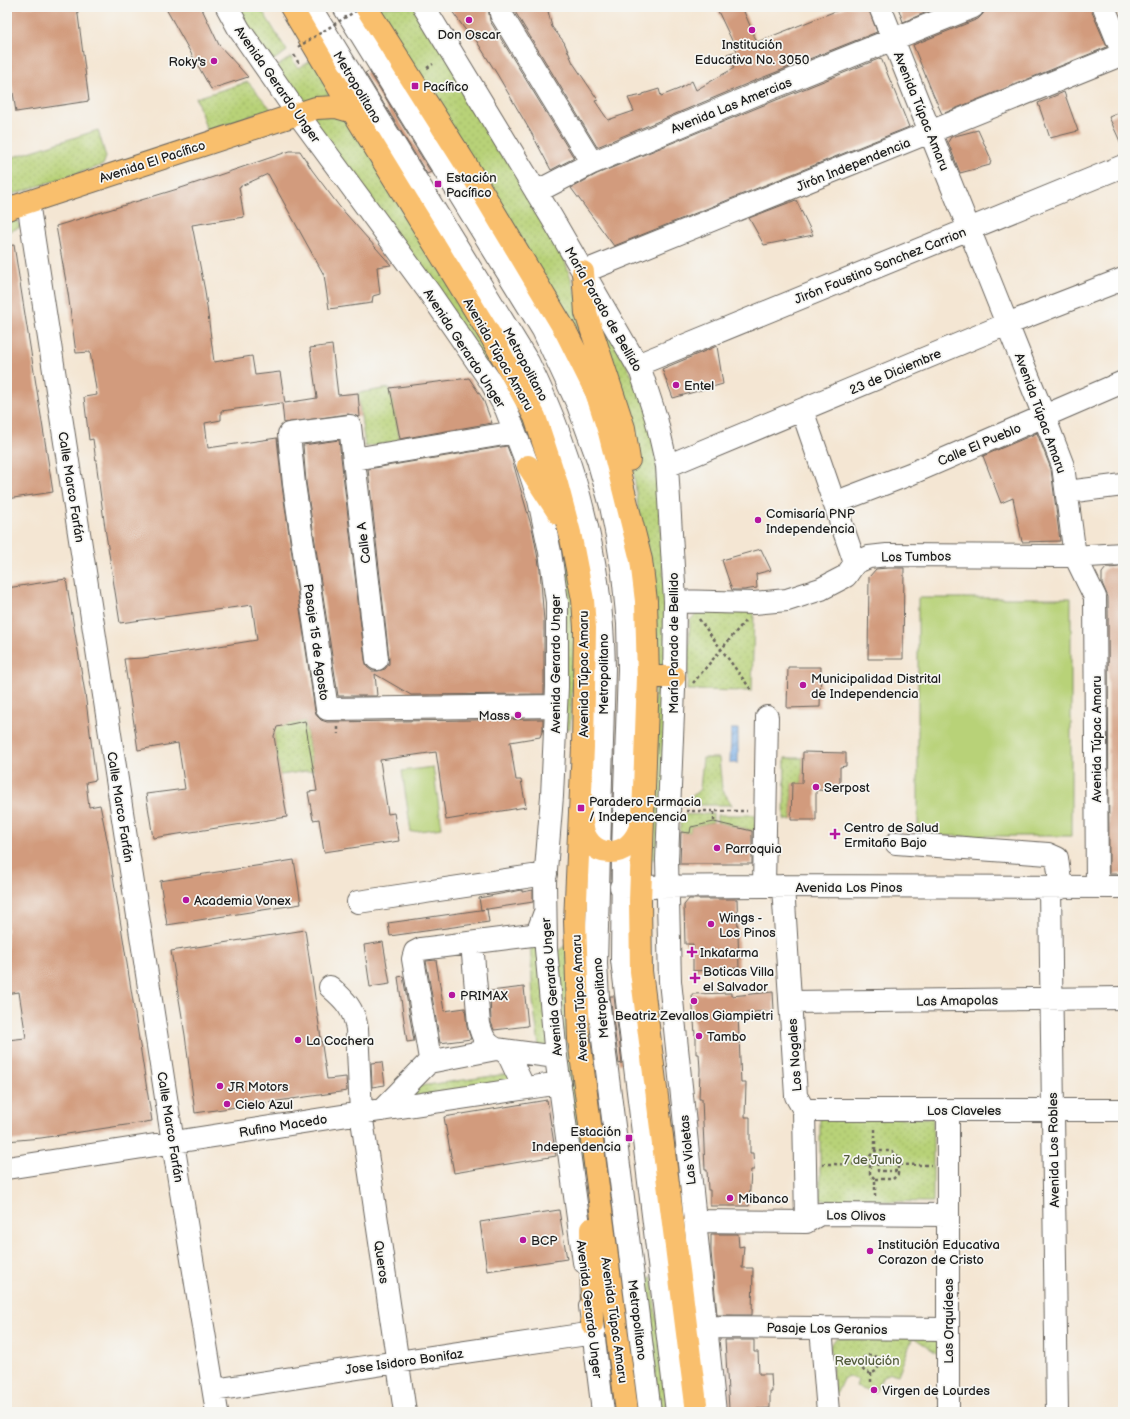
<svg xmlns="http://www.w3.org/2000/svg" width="1130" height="1419" viewBox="0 0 1130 1419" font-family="'Balsamiq Sans',sans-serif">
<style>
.green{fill:url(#green-dots);stroke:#6a774a}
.pitch{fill:#b8d278;stroke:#6a774a}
.water{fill:url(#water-waves);stroke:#4b6582}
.building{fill:#d29b7d}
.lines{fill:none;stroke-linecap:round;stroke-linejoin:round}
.minor-casing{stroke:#68635c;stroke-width:24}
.major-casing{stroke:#68635c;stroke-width:24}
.path{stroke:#68635c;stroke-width:2.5;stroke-dasharray:3 3;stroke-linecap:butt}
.minor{stroke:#fff;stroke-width:22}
.major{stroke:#f9bf6d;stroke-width:22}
.path-bridge{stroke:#68635c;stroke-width:2.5;stroke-dasharray:3 3;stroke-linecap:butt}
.poi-dot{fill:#b5179e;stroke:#f6f6f2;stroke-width:1.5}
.labels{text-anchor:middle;stroke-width:3.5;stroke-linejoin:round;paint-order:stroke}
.poi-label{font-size:13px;fill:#1c1c1c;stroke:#f6f6f2;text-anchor:start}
.street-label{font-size:13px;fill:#1c1c1c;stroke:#f6f6f2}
.park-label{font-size:13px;fill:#535c3c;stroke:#f6f6f2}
</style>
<defs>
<pattern id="green-dots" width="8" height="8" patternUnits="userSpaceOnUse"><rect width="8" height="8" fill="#b8d278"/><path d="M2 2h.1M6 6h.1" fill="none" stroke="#9eb467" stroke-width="1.8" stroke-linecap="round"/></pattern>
<pattern id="water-waves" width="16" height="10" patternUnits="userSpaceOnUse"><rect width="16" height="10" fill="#7aaee7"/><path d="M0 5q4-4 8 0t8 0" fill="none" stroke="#638dba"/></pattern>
</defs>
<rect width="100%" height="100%" fill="#f6f6f2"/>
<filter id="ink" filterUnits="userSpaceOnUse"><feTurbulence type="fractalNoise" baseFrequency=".025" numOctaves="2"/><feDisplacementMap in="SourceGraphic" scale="8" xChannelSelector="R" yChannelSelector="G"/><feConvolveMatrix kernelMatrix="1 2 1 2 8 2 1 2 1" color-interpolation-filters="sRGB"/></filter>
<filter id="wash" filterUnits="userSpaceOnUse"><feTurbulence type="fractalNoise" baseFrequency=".012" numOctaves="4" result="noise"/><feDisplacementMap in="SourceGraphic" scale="16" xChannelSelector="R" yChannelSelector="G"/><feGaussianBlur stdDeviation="0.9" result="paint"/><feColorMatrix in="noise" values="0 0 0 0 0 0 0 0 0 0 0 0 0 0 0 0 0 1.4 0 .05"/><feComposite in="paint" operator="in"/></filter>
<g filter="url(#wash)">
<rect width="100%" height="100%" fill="#f4e6d3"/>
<path class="green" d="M229 7H260L287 51 266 65Z
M369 7H420L551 220 604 375 621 433Z
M317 56 331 91 326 98 298 111 270 71 291 57 296 66 299 68Z
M248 82 271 109 207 131 196 98Z
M342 110 533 417 562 515 508 408 301 115Z
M98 130 106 157 103 165 14 194 7 191V159Z
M7 210H8L21 227 7 232Z
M568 250 654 419 670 672H655L649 600 634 474 626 428Z
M390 388 400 441 365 447 358 393Z
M542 502 569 534 582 681H573L570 729 557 728Z
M702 610 754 611 752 691 687 690 690 620Z
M655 684 668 685 665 859H644Z
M305 721 313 770 280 775 273 727Z
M703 758H719L722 789 732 805H683L700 789Z
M785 758H803L802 783 792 784 791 820H784Z
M713 814V822L691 827 690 833 680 832V815Z
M717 815H755V831L717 822Z
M543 918 554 1055 540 1053 533 1002 530 938Z
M571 942 587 1182 563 1082 556 952Z
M514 1073 521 1087 389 1106 405 1088Z
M820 1118H933V1202L820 1200Z
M652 1277 668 1412H660L644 1278Z
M931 1336 939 1338 941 1345V1356L913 1337 898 1375 891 1373 882 1377 875 1393 856 1386 858 1380 848 1376 843 1379 835 1397 830 1347 836 1338Z"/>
<path class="pitch" d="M918 598H1071V836H918Z
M433 767 442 828 411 832 402 771Z"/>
<path class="water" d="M731 729H738V763H730Z"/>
<g id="blocks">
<path class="building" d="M7 7H77L89 101 16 112 10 73 7 74Z
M165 7H201L219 45 248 77 211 89Z
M449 7H488L490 21 574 158 551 170 532 134 497 74 474 37 472 39Z
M514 7H547L552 27 564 42 573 63 598 100 595 101 608 120 634 111 628 98 643 95V94L659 89 661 96 679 89 692 81 696 90 734 68 727 54 737 51 716 7H742L757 42 846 7H868L877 32 749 83 597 147 514 10Z
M898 7H939L903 22Z
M985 7H1092V12L1107 47 942 114 933 94 913 45 978 19 983 14Z
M881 58 909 127 614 246 571 188 597 174 759 107Z
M369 71 431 172 427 174 365 73Z
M1064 92 1078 131 1050 138 1038 103Z
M1123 111V148L1109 117Z
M978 130 991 159 990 165 960 173 948 142 951 137Z
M290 151H300L312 170 339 206 391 265 377 267 380 294 373 296 372 303 329 309 324 275 268 174 239 187 244 217 192 225 205 291 214 362 252 356 255 375 280 372 285 403 317 398 310 348 332 345 338 395 358 393 360 417 348 414 284 423 282 403 221 411V420L205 423 208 448 277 438 282 486 315 711 317 716 321 720 327 722 543 719V729L540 737 510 742 516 780H521L526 807 446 820 436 752 380 760 388 814 394 813 399 841 324 852 319 819 313 820 308 792 317 791 305 721 277 727 274 736 287 817 153 838 146 794 185 789 178 743 138 750 124 659 143 658 257 640 252 605 120 623 105 528 93 439 89 440 84 397 97 395 90 352 76 353 68 293 56 226 184 187Z
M796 200 813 235 764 245 749 218Z
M14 245 53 492 7 499V246Z
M717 346 723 384 673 398 662 369Z
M469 378 483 399 492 423 400 439 390 388Z
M1037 433 1051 469 1060 541 1022 542 1013 498 1001 503 983 456Z
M339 440 365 660 367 667 372 671H378L385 669 389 664V658L368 469 507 446 512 459 533 532 540 570 544 621V694L411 695 375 674 377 696H338L306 482 303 445Z
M761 549 771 570 756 574 757 588 744 590H732L722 560Z
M1123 567V874H1109L1108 597 1102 583V573L1106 568Z
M888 568H904L903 659H868L869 577 876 569Z
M66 579 85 693 96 780 86 782 89 807 100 805 108 844 152 1121 41 1138 7 1141V1040L26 1038 19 992 7 994V588Z
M788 667H821L820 707 787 708Z
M803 752 846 753V766L840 767V791L816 790V820H791L792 783H802Z
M714 822 752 831V864H680L681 832 690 833 691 827Z
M294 860 301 904 167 925 160 881Z
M522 890V892L533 890V902L481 910 479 898Z
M689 899H737L739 968 693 971V944H685L684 905Z
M487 909 489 922 390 936 388 923Z
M305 930 327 1079 346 1077 347 1091 195 1113 185 1035 171 951Z
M383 942 390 984 370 987 364 945Z
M436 960 444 1011 465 1008 467 1027 471 1039 440 1043 426 961Z
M403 976 414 1041 407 1042 398 977Z
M524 987 528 1026 494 1030 491 1022 490 991Z
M773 992 774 1010 738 1014 741 1083H746L745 1117H750V1153H753L754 1170H751L749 1206H710V1190H708L707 1170H705L702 1099H699L700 1069 699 1054H696V1035H695L692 994 731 993V996Z
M610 996H614L622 1063 619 1064Z
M382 1062 385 1085 372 1087 371 1063Z
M547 1100 556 1156 454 1173 444 1117Z
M559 1210 567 1259 487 1271 480 1222Z
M711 1234H738L739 1247 744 1246 742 1268H753L752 1315H717L711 1252Z
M725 1340H754V1352H758L759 1374H771L772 1392H770V1408L757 1409V1412H731V1409H729Z"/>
</g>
</g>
<g filter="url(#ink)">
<use href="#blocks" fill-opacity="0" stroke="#68635c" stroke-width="1"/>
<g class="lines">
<g class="minor-casing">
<path id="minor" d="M227 7 239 29 297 113 429 292 491 382 506 409 528 466 539 500 550 552 557 602V687L552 796 545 882 546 949 556 1057 584 1262
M310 7 528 362C575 457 602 561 604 668L596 964 598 999 650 1412
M344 7 543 330 578 405 598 460 611 506 617 536 623 574 628 624 629 669 623 850 622 960 677 1412
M424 7 552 218 641 372 656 418 667 466 675 601 674 689 667 860 670 981 715 1412
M501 7V14L592 163
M880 7 1044 416 1063 466 1075 556 1095 597 1097 887
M1104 7 1123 54
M536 192 592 163 754 95 973 7
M28 202 173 1143 217 1412
M583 272 1123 54
M637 365 1123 166
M802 410 855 563
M354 459 515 432
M667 466 1007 324 1123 279
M1067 492 1123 485
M834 503 910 474 1123 382
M1088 556 1123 554
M675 601 754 603 787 600 821 589 846 576 855 563 869 557 887 555 1075 556
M377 659 350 426 289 434 294 484 327 709 555 706
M896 843 1048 854 1057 858 1061 888
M764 886 767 717
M783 886 796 1096 804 1110 806 1222
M621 887 764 886 1123 887
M1050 888 1057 1412
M358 902 546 874
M472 943 479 1024C482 1036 485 1043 496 1049
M330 987C345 1000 354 1009 357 1029L361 1113 405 1412
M791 1002 1123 998
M503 1050 509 1056 524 1088
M429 1062 430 1059 413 959 415 952 421 949 532 935 538 931 545 912
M382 1110 429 1062 496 1049 556 1057
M804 1110H1123
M7 1168 361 1113 560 1083
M695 1221 806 1222 820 1214 948 1215
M590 1306 603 1412
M706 1327 948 1329
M821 1328 828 1412
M214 1390 397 1362 594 1333
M948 1412V1110"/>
</g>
<g class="major-casing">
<path id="major" d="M291 7 353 112 492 338 535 417 557 484 570 533 583 600 585 628 583 747 575 921 579 1039 627 1412
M366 7 465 163 566 332 596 392 609 432 641 560 646 601 648 677 640 901 641 971 697 1412
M7 209 316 108 336 107 353 112
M583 272 586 313 624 428 629 460
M528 466 559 514
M648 677H674
M582 821C584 861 632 863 641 823
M591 1229 592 1324"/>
</g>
<path class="path" d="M294 55 298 62 301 60
M427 68 433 64
M699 619 752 691
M693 683 745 621
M338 727V734
M686 811H747
M714 821V811
M875 1129V1151
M898 1159H878V1171H898
M822 1164 931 1165
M875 1179H893L898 1174V1156L892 1151H875L870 1156V1174L875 1179V1197
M861 1364a9 9 0 1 1 18 0a9 9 0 1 1-18 0Z
M842 1365 861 1363
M871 1373V1383"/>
<use href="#minor" class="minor"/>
<use href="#major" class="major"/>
<path class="path-bridge" d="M298 47 362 7"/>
</g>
</g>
<g class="poi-dot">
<circle cx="469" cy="20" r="4"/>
<circle cx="752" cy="30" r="4"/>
<circle cx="214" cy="61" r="4"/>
<rect x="411" y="82" width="8" height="8" rx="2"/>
<rect x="434" y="180" width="8" height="8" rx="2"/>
<circle cx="676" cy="385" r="4"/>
<circle cx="758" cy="520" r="4"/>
<circle cx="803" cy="685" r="4"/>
<circle cx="518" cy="715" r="4"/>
<circle cx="816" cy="787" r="4"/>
<rect x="577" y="804" width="8" height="8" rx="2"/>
<path d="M833 828h4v4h4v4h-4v4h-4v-4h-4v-4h4z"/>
<circle cx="717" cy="848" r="4"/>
<circle cx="186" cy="900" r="4"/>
<circle cx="711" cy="924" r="4"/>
<path d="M690 946h4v4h4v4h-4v4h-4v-4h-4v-4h4z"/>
<path d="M693 972h4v4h4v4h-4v4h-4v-4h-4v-4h4z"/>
<circle cx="452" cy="995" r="4"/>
<circle cx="694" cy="1001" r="4"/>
<circle cx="699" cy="1036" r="4"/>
<circle cx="298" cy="1040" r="4"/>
<circle cx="220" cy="1086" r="4"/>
<circle cx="227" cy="1104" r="4"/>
<rect x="625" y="1134" width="8" height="8" rx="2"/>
<circle cx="730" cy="1198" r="4"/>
<circle cx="523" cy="1240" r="4"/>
<circle cx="870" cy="1251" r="4"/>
<circle cx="874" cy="1390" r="4"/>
</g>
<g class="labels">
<g class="poi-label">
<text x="469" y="39" text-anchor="middle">Don Oscar</text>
<text x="752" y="49" text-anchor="middle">Institución<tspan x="752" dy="15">Educativa No. 3050</tspan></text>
<text x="206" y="66" text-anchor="end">Roky's</text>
<text x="423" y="91">Pacífico</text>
<text x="446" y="182">Estación<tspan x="446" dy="15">Pacífico</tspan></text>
<text x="684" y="390">Entel</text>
<text x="766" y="518">Comisaría PNP<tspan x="766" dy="15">Independencia</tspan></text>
<text x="811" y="683">Municipalidad Distrital<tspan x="811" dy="15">de Independencia</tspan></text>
<text x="510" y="720" text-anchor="end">Mass</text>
<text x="824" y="792">Serpost</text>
<text x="589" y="806">Paradero Farmacia<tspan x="589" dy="15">/ Indepencencia</tspan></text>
<text x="844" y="832">Centro de Salud<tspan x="844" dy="15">Ermitaño Bajo</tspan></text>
<text x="725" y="853">Parroquia</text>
<text x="194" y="905">Academia Vonex</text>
<text x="719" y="922">Wings -<tspan x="719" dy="15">Los Pinos</tspan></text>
<text x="700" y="957">Inkafarma</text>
<text x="703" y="976">Boticas Villa<tspan x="703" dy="15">el Salvador</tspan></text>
<text x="460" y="1000">PRIMAX</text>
<text x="694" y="1020" text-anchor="middle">Beatriz Zevallos Giampietri</text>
<text x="707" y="1041">Tambo</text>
<text x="306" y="1045">La Cochera</text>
<text x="228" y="1091">JR Motors</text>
<text x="235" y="1109">Cielo Azul</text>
<text x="621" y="1136" text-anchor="end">Estación<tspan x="621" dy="15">Independencia</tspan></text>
<text x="738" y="1203">Mibanco</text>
<text x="531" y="1245">BCP</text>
<text x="878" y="1249">Institución Educativa<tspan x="878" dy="15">Corazon de Cristo</tspan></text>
<text x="882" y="1395">Virgen de Lourdes</text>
</g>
<g class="street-label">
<text transform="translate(278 84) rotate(55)" y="5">Avenida Gerardo Unger</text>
<text transform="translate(358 87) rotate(59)" y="5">Metropolitano</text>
<text transform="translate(731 105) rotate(-22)" y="5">Avenida Las Amercias</text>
<text transform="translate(922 111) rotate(68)" y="5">Avenida Túpac Amaru</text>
<text transform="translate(152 161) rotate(-18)" y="5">Avenida El Pacífico</text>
<text transform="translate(853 164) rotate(-22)" y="5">Jirón Independencia</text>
<text transform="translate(880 265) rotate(-22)" y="5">Jirón Faustino Sanchez Carrion</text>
<text transform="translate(604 309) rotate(60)" y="5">María Parado de Bellido</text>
<text transform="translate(465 348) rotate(57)" y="5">Avenida Gerardo Unger</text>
<text transform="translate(499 354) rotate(60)" y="5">Avenida Túpac Amaru</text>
<text transform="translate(526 364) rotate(62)" y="5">Metropolitano</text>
<text transform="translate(895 371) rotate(-23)" y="5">23 de Diciembre</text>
<text transform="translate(1041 413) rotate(70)" y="5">Avenida Túpac Amaru</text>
<text transform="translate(979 444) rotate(-23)" y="5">Calle El Pueblo</text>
<text transform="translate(72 487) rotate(81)" y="5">Calle Marco Farfán</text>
<text transform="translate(363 543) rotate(-97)" y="5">Calle A</text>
<text transform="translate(916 556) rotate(-1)" y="5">Los Tumbos</text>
<text transform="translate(317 642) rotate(82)" y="5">Pasaje 15 de Agosto</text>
<text transform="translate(673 643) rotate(-90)" y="5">María Parado de Bellido</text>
<text transform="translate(555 664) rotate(-90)" y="5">Avenida Gerardo Unger</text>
<text transform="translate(583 674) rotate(-90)" y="5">Avenida Túpac Amaru</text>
<text transform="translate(603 674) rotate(-90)" y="5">Metropolitano</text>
<text transform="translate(1096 739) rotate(-90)" y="5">Avenida Túpac Amaru</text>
<text transform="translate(121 807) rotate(81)" y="5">Calle Marco Farfán</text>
<text x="849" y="892">Avenida Los Pinos</text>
<text transform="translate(551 987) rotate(-95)" y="5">Avenida Gerardo Unger</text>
<text transform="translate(579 998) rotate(-93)" y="5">Avenida Túpac Amaru</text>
<text transform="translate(600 998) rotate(-95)" y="5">Metropolitano</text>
<text transform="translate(957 1000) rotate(-1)" y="5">Las Amapolas</text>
<text transform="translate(794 1055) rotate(-94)" y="5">Los Nogales</text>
<text x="964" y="1115">Los Claveles</text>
<text transform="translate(283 1125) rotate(-9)" y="5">Rufino Macedo</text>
<text transform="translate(171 1127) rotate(81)" y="5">Calle Marco Farfán</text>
<text transform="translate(687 1150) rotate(-96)" y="5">Las Violetas</text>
<text transform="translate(1053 1150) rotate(-91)" y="5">Avenida Los Robles</text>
<text transform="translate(856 1215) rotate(1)" y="5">Los Olivos</text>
<text transform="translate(382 1262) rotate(82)" y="5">Queros</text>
<text transform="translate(590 1309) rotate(83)" y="5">Avenida Gerardo Unger</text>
<text transform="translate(615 1320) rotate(82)" y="5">Avenida Túpac Amaru</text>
<text transform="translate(638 1320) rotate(83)" y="5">Metropolitano</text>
<text transform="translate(948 1321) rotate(-90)" y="5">Las Orquídeas</text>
<text transform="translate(827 1328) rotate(1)" y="5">Pasaje Los Geranios</text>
<text transform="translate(404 1361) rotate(-8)" y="5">Jose Isidoro Bonifaz</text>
</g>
<g class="park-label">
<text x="873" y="1164">7 de Junio</text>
<text x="867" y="1365">Revolución</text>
</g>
</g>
<rect width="1130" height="1419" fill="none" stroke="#f6f6f2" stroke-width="24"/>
</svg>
